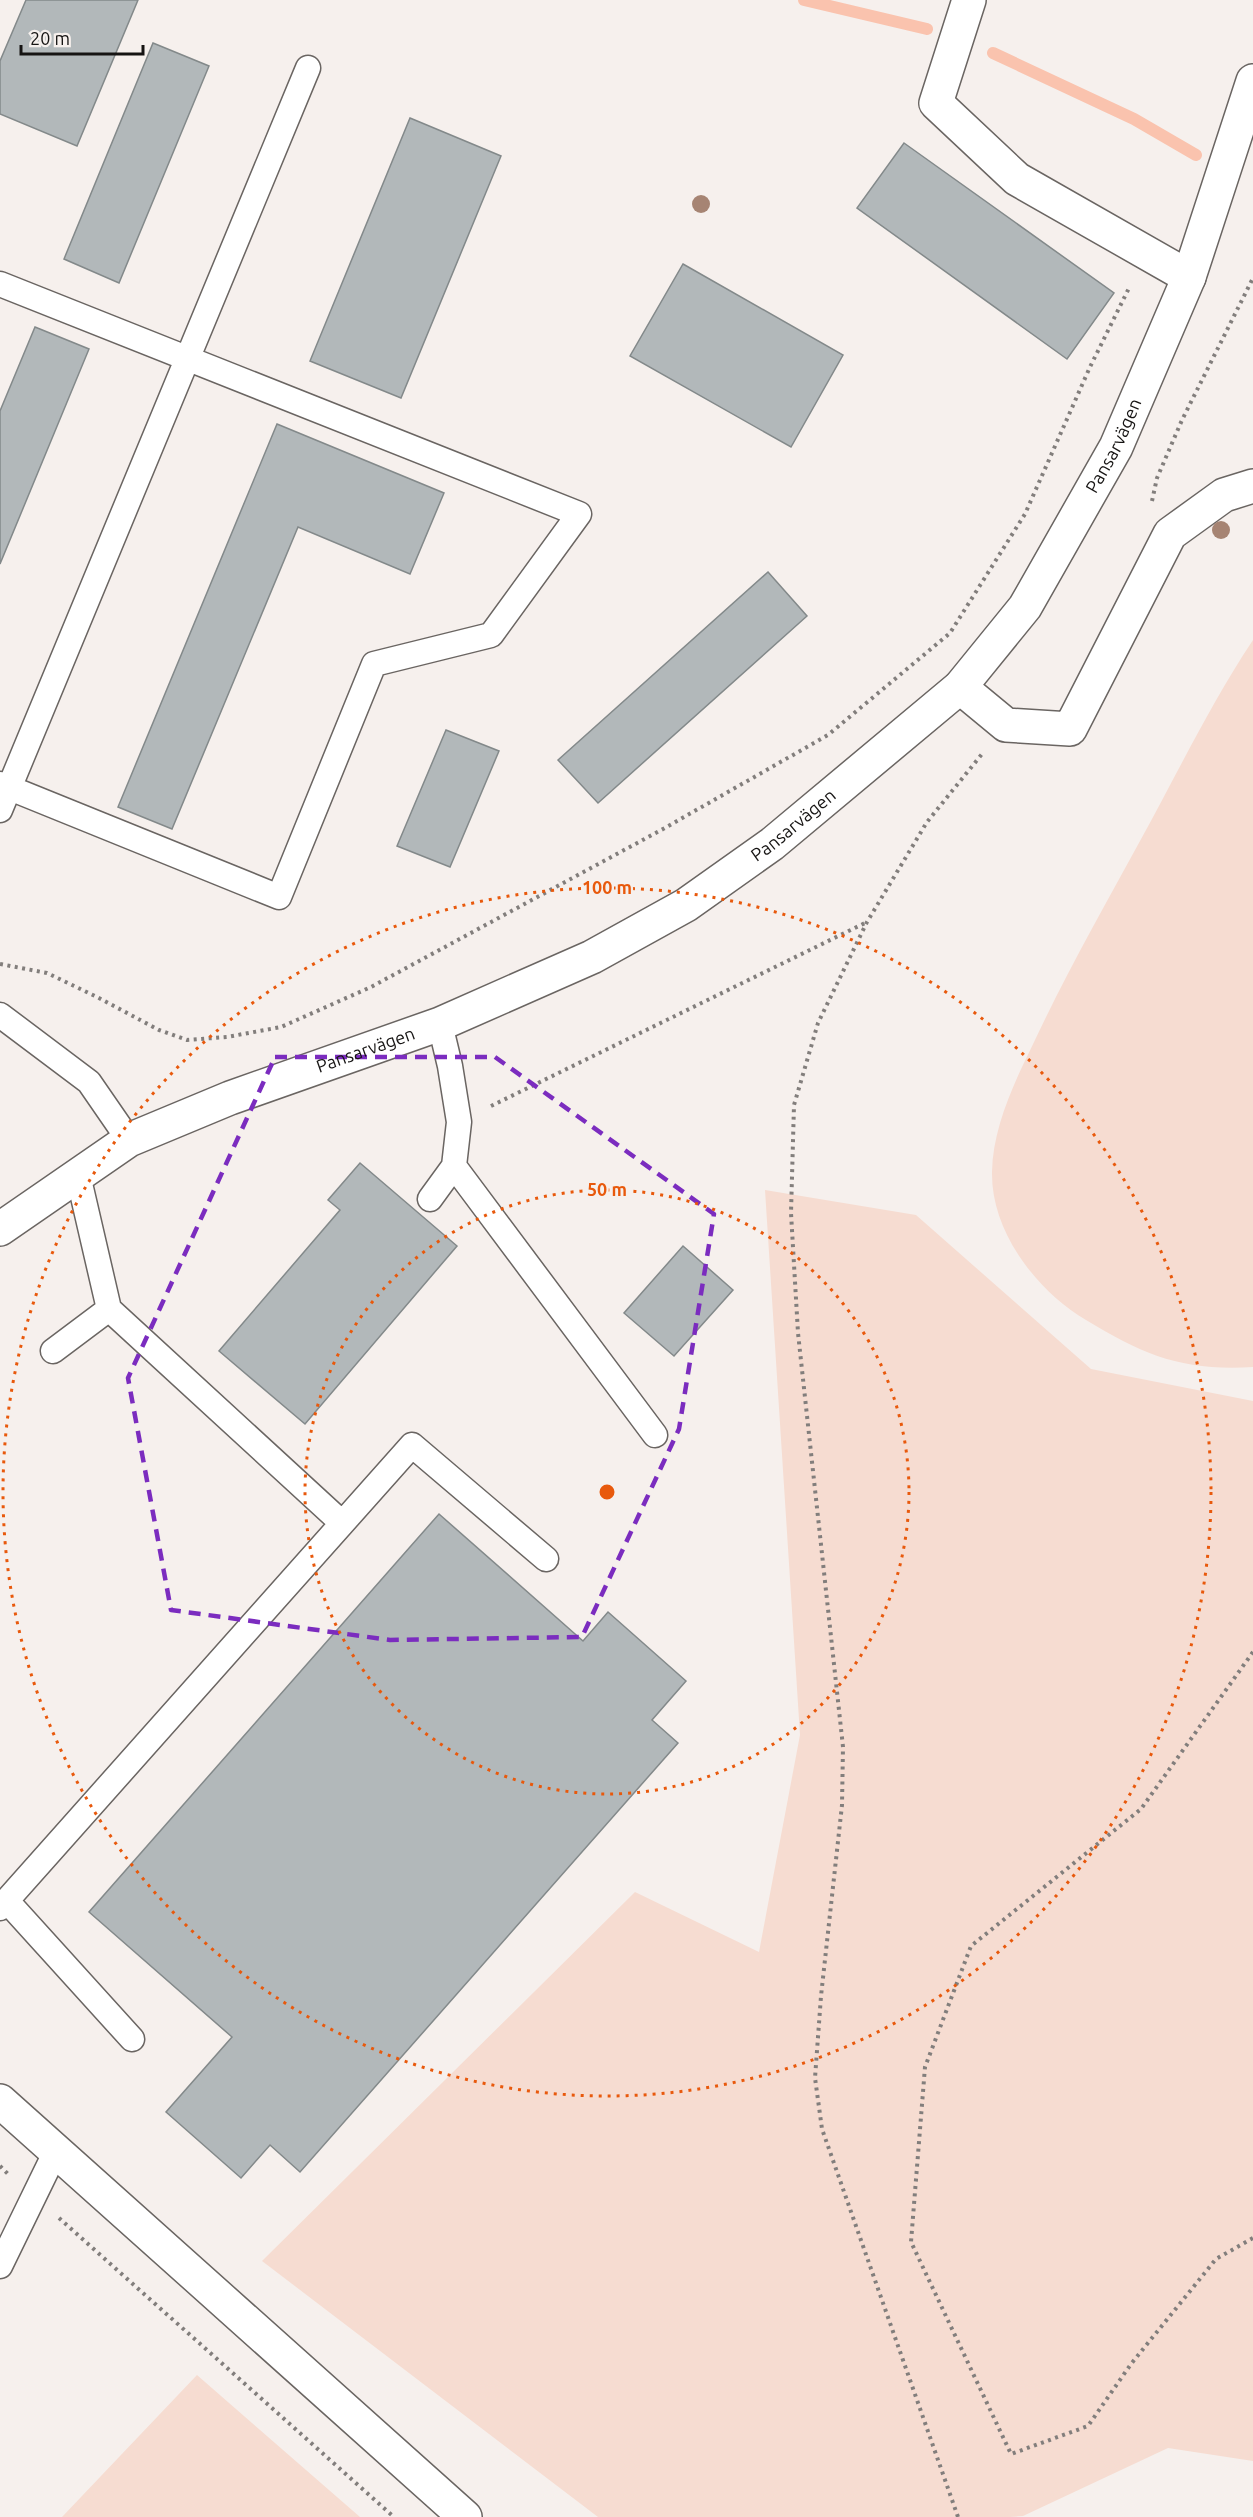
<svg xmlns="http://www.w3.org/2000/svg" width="1253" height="2517" viewBox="0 0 1253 2517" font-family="Ubuntu,sans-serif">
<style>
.green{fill:#f6dcd1}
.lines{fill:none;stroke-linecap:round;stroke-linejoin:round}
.stream{stroke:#fac3ae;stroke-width:12}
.building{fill:#b2b8ba;stroke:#83898a;stroke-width:1.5}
.service-casing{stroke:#6a6562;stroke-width:27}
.minor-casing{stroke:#6a6562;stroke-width:36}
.path{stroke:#827e7c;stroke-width:4;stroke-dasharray:3 4.5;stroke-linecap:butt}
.service{stroke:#fff;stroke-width:24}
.minor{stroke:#fff;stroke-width:33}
.tree{fill:#a68473}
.marked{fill:none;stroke:#7b2cbf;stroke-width:4.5;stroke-dasharray:12 8;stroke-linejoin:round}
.ring{fill:none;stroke:#e8590c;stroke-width:3;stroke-dasharray:3 6}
.labels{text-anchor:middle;stroke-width:4.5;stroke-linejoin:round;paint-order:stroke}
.street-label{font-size:18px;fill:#161413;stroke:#f6f0ed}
.centre{fill:#e8590c;stroke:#f6f0ed;stroke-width:3}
.ring-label{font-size:18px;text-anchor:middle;font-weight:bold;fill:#e8590c;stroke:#f6f0ed;stroke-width:4.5;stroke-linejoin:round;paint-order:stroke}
</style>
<rect width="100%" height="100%" fill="#f6f0ed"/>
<path class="green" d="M1253 640V1367C1183 1371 1145 1356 1086 1320 1037 1291 991 1232 992 1172 993 1126 1015 1081 1035 1040 1067 972 1104 907 1140 841 1177 774 1211 703 1253 640Z
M765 1190 916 1215 1091 1369 1253 1401V2461L1168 2448 1023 2516 1010 2517H598L262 2261 635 1892 759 1952 800 1735Z
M197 2375 360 2517H62Z"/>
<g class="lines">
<path class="stream" d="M804 0 927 29
M993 53 1134 119 1196 155"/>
</g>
<path class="building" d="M26 0H138L77 146 0 114V61Z
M153 43 209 66 119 283 64 259Z
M410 118 501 156 401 398 310 361Z
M904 143 1114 293 1067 359 857 208Z
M683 264 843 355 791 447 630 356Z
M35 327 89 349 0 564V411Z
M277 424 444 493 410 574 298 527 172 829 118 807Z
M768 572 807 616 598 803 558 760Z
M446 730 499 751 450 867 397 846Z
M360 1163 457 1246 305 1424 219 1351 340 1210 328 1200Z
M683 1246 733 1290 674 1356 624 1313Z
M439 1514 583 1641 608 1612 686 1681 652 1720 678 1743 300 2172 270 2145 241 2178 166 2112 232 2037 89 1912Z"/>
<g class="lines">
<g class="service-casing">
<path id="service" d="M0 284 579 514 491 635 374 664 279 897 0 784
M0 810 308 68
M0 1015 89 1082 129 1140
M454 1166 655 1435
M78 1175 109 1309 342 1523
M430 1199 454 1166 459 1122 450 1066 440 1024
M53 1351 109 1309
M7 1901 132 2039
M0 1908 412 1445 546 1559
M0 2266 56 2151"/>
</g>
<g class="minor-casing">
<g id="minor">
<path d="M969 0 936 103 1017 179 1189 277"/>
<path d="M960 687 1006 725 1070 729 1170 534 1224 495 1253 486"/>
<path id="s1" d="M0 1229 129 1140 230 1098 440 1024 592 957 686 905 772 844 960 687 1025 607 1116 447 1189 277 1253 81"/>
<path d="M0 2101 465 2517"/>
</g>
</g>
<path class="path" d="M1152 501 1157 478 1182 420 1253 278
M0 964 47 973 97 997 159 1030 187 1040 227 1037 281 1027 371 987 663 829 828 735 950 633 1025 514 1090 367 1130 286
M491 1106 867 922
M1253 1652 1141 1809 971 1946 925 2067 911 2242 1011 2454 1088 2426 1131 2364 1216 2259 1253 2238
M0 2166 8 2174
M59 2218 394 2517
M958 2517 822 2129 815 2078 821 1996 842 1805 843 1747 798 1333 791 1213 794 1105 818 1023 867 922 927 822 982 754"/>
<use href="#service" class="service"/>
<use href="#minor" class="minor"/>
</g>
<g class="tree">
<circle cx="701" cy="204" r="9"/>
<circle cx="1221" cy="530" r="9"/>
</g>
<path class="marked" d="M275 1057H495L714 1214 679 1429 582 1637 390 1640 171 1610 128 1378Z"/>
<g class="ring">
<circle cx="607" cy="1492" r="302"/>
<circle cx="607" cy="1492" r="604"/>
</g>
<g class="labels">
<g class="street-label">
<text dy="6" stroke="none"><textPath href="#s1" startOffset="1400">Pansarvägen</textPath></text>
<text dy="6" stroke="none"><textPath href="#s1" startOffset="896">Pansarvägen</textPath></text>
<text dy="6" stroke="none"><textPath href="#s1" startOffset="410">Pansarvägen</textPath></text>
</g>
</g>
<circle cx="607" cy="1492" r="9" class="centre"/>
<g class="ring-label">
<text x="607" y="894">100 m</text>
<text x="607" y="1196">50 m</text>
</g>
<path d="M21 45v9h122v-9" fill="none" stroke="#161413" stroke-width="3"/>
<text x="30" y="45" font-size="18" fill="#161413" stroke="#f6f0ed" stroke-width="4.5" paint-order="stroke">20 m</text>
</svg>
